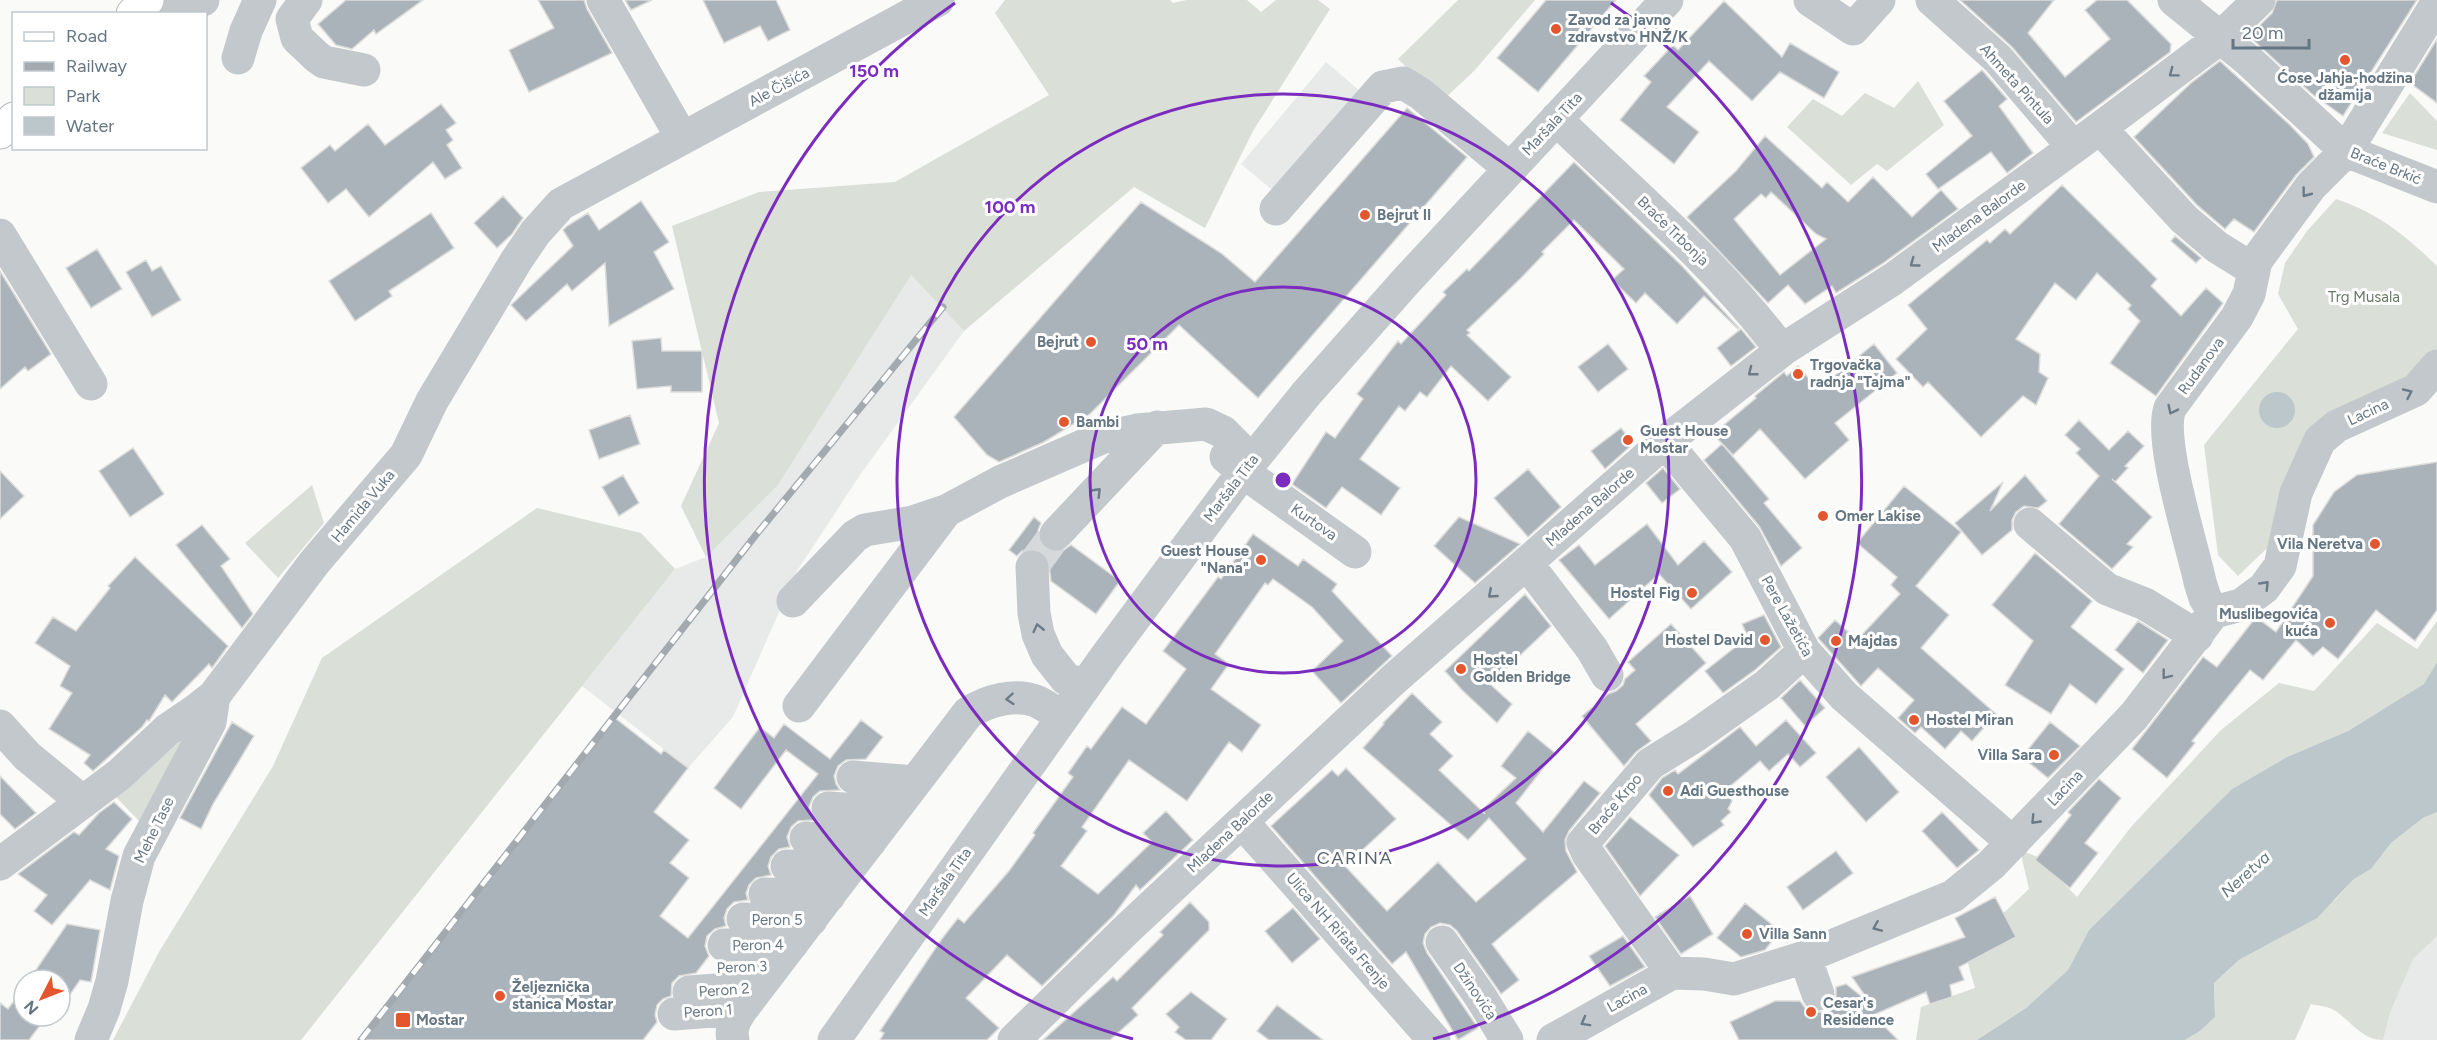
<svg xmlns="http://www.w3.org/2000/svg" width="2437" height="1040" viewBox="0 0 2437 1040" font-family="Figtree,sans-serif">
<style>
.built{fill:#e8e9e9}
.green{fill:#dadfd7}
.water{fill:#bbc7cb}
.building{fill:#aab3b9;stroke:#dcdcda;stroke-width:1.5;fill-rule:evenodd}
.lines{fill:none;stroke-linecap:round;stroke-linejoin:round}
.minor-tunnel{stroke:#d5d9db;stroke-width:33;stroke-dasharray:33 16;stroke-linecap:butt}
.major-casing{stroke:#b5babe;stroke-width:35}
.minor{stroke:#c3c8cc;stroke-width:33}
.major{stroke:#fff;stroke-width:33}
.rail-casing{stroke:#a2aab0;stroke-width:7}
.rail{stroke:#fff;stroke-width:4.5;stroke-dasharray:14;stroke-linecap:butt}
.oneway{stroke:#6a7a87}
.ring{fill:none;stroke:#7b2cbf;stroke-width:3}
.poi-dot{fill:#e4572e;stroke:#fff;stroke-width:2}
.labels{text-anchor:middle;stroke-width:6;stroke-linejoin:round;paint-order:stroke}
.poi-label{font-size:15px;font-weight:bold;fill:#657683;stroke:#fff;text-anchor:start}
.street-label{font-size:15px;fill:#657683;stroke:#fff}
.park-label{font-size:15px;fill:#687a64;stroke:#fff}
.water-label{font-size:16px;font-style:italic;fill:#60757c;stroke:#fff}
.quarter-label{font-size:18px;letter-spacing:1.5px;fill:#57646e;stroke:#fff}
.centre{fill:#7b2cbf;stroke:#fff;stroke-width:3}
.ring-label{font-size:18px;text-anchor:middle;font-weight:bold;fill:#7b2cbf;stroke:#fff;stroke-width:6;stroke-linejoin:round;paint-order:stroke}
</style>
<rect width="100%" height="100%" fill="#fafaf8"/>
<path class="built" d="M1326 62 1360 91 1276 193 1241 164Z
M911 275 964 331 860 475 797 571 733 717 688 768 582 686 675 569 706 557Z
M2437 936V1040H2383L2390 1013 2413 958Z"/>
<path class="green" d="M1005 0H1170L1173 3 1187 0H1247L1261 12 1276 0H1318L1330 9 1253 131 1205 228 1134 187 964 331 911 275 777 486 706 557 681 506 719 423 672 226 759 192 895 182 1049 95 995 13Z
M1458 0H1535L1474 71 1441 102 1398 59Z
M1918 81 1944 125 1887 171 1877 164 1851 185 1787 127 1813 99 1842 116 1865 93 1894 108Z
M2410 93 2437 121V150L2382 133Z
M2336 199C2378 213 2405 235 2437 266V356L2421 375 2356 406 2287 529 2238 576 2218 555 2204 445 2298 329 2278 294 2285 263 2307 231Z
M312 485 324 523 278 578 245 543Z
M537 508 641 533 675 569 301 1040H113L159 952 273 766 322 658Z
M2437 621V662L2425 684 2348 731 2287 757 2232 789 2089 930 2068 970 2026 1008 1977 1040H1916L1921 1007 1975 988 1961 939 1993 923 2029 889 2020 850 2038 857 2077 897 2131 827 2221 730 2279 683 2314 691 2377 623 2417 649Z
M192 737 140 822 116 797 168 744Z
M2437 812V936L2413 959 2390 1013 2383 1040C2362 1040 2350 1020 2334 1010 2328 1006 2318 1006 2311 1004L2295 1040H2185L2200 1031 2215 1017 2214 983 2239 960 2289 933 2335 900 2354 879 2371 869 2391 843 2423 818Z"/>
<path class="water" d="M2259 410a18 18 0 1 1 36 0a18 18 0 1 1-36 0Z
M2437 662V812L2423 818 2391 843 2371 869 2354 879 2317 918 2239 960 2214 983 2215 1017 2200 1031 2185 1040H1977L2026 1008 2068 970 2089 930 2232 789 2287 757 2348 731 2424 684Z"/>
<path class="building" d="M346 0H423L376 34 374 30 352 49 336 45 318 24Z
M538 0H584L587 9 612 53 529 92 509 50 554 28Z
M625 0H652L631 10Z
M703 0H776L790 30 768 41 760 26 724 43Z
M1546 0H1616L1538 92 1497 58Z
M1960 0H2054L2028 33 2065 77 2110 39 2085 10 2097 0H2127L2171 44 2170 52 2076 122 2012 47Z
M2277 0H2417L2343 116 2312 94 2251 38V34L2272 13Z
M1724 1 1782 57 1790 43 1839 72 1824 98 1780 72 1752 101 1709 61 1667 107 1699 132 1674 164 1620 120 1651 82 1644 76 1673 45 1678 50Z
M2437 39V103L2410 83Z
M2220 61 2290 125 2308 144 2314 157 2296 175 2254 232 2234 219 2225 229 2197 205 2134 137 2191 83Z
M1982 70 2007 99 1999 106 2033 153 2007 173 1991 152 1938 189 1926 174 1972 136 1944 101Z
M441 104 456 123 446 130 453 140 447 145 462 168 445 179 433 162 369 217 346 189 328 203 301 168 330 145 335 151 368 124 385 145Z
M1407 108 1467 157 1258 398 1179 325 1090 414 1044 442 999 462 987 455 954 417 1141 202 1221 253 1255 282Z
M1765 136 1822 188 1827 182 1848 202 1873 177 1912 217 1941 190 1958 209 1882 264 1836 293 1832 286 1805 304 1788 285 1768 303 1687 217 1736 171ZM1771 192 1816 234 1826 239 1780 275 1734 219 1761 194 1766 198Z
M1574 162 1682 266 1739 328 1738 329 1704 296 1677 324 1645 293 1636 303 1612 280 1624 269 1574 220 1542 252 1544 254 1521 278 1467 330 1470 333 1467 335 1511 377 1488 401 1451 366 1427 397 1420 392 1405 411 1399 406 1360 459 1400 488 1381 515 1342 487 1326 508 1292 484 1326 432 1335 438 1363 399 1357 394 1398 341 1401 344 1446 295 1443 292 1467 269 1469 271Z
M2062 185 2157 279 2151 286 2181 316 2206 288 2223 303 2156 396 2110 363 2140 321 2128 309 2131 305 2097 273 2076 300 2055 283 2016 339 2040 354 2039 372 2048 378 2036 405 2023 396 1981 437 1928 382 1923 387 1896 359 1927 329 1908 305 1987 240 1990 243 2005 229 2010 234Z
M503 196 523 218 512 234 497 248 474 223Z
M641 201 669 242 654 252 674 289 609 326 605 263 572 291 567 284 526 321 511 305 573 246 563 230 567 226 588 213 599 230Z
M431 213 454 248 389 291 392 296 355 321 329 281Z
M2175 236 2201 258 2196 263 2171 241Z
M97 249 122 289 91 308 66 268Z
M146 260 152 271 161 266 181 300 152 317 126 272Z
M0 271 51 354 28 371 25 367 0 389Z
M1741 329 1756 347 1731 366 1717 348Z
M661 338 662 351H702V392H671V386L637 389 632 341Z
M1608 344 1628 369 1598 392 1578 367Z
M1874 344 1897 373 1835 423 1849 440 1805 479 1760 429 1733 455 1713 434 1756 398 1755 396 1784 372 1787 376 1798 366 1818 389Z
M630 415 640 444 599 459 589 430Z
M2079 420 2109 450 2128 431 2144 446 2125 466 2128 468 2115 482 2112 479 2152 517 2127 544 2133 547 2112 569 2059 524 2099 476 2076 453 2080 449 2065 435Z
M1621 428 1633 444 1605 469 1591 451Z
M1722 444 1769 499 1764 503 1802 548 1781 566 1759 526 1704 460Z
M133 448 164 494 130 517 99 471Z
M2437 462V610L2415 641 2376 610 2338 659 2323 647 2313 656 2296 640 2263 680 2250 670 2192 741 2195 743 2167 778 2132 749 2203 657 2217 667 2256 617 2276 632 2313 576V525L2334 492 2357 475Z
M1663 468 1680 489 1662 503 1646 483Z
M1528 469 1561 507 1528 537 1494 498Z
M0 471 24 496 0 519Z
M623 475 639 503 619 516 602 487Z
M2025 475 2047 501 2038 508 2024 506 2016 512 2012 520V530L1982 555 1955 523 2003 482 1990 511Z
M1904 486 1961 532 1916 586 1949 615 1921 648 1996 714 1972 741 1961 731 1945 749 1921 727 1915 733 1898 718 1914 700 1878 668 1861 686 1818 638 1835 620 1857 640 1900 594 1891 585 1897 577 1857 543Z
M1034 517 1041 523 1038 530V539L1044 548 1052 552H1061L1071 545 1120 581 1096 614 1051 581 1048 557 1041 551 1031 548 1022 551 1017 556 1009 550Z
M1459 517 1520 544 1475 583 1434 546Z
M1647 524 1678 565 1704 541 1732 572 1691 609 1659 574 1609 619 1559 560 1579 545 1595 565Z
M202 525 230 559 221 566 253 614 242 628 176 545Z
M1253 534 1298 566 1303 559 1337 584 1332 591 1392 656 1341 703 1312 671 1343 641 1312 607 1273 579 1268 585 1265 583 1215 654 1229 664 1211 689 1261 725 1242 752 1229 742 1187 801 1129 760 1082 827 1087 831 1061 866 1098 894 1152 842 1143 833 1166 811 1193 840 1140 890 1136 885 1114 915 1042 986 1007 955 966 998 999 1028 987 1040H880L884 1033 880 1031 941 940 958 918 964 923 1009 871 1035 835 1033 833 1073 777 1068 773 1087 746 1091 749 1122 707 1146 724 1186 669 1163 651 1218 577 1221 579Z
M2035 553 2092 601 2071 627 2124 669 2096 704 2070 684 2051 714 2005 685 2033 641 1992 605Z
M135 557 228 646 212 668 209 664 172 702 165 695 149 721 147 720 142 727 93 771 84 763 90 755 49 729 72 693 60 686 70 666 35 643 53 617 76 631 110 588 108 586Z
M1525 594 1551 626 1490 684 1512 704 1497 723 1462 690 1445 671Z
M1764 615 1781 647 1755 670 1723 693 1705 671 1748 637 1742 624Z
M2138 621 2168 640 2143 673 2115 650Z
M1671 624 1706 663 1636 724 1651 741 1636 752 1624 766 1582 716 1608 694 1616 691 1623 685 1625 679 1635 670 1628 662Z
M1800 680 1825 708 1805 726 1781 698Z
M1412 693 1442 722 1430 734 1453 756 1439 770 1485 814 1482 810 1516 778 1501 766 1528 731 1555 753 1516 803 1543 832 1584 781 1600 793 1569 831 1565 840 1566 851 1577 872 1492 944 1519 980 1501 994 1457 931 1450 925 1440 923 1431 927 1425 934 1423 943 1427 953 1478 1028 1458 1040 1406 952 1392 964 1271 826 1332 770 1338 776 1346 768 1396 819 1345 866 1387 911 1438 862 1476 902 1526 859 1489 818 1468 840 1363 748 1384 724 1383 723Z
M615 718 661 754 664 750 688 768 654 812 689 840 670 863 689 878 660 916 688 938 818 774 786 750 741 809 714 788 760 727 774 738 784 724 830 759 861 720 883 737 866 759 846 760 838 766 834 776 836 784 840 790 820 791 813 797 809 807 814 820 798 821 791 827 787 837 790 847 779 849 771 857 768 866 771 875 756 878 749 885 746 893 748 900 734 902 727 909 724 918 726 926 715 929 707 936 705 946 709 956 696 973 679 976 672 983 671 996 663 999 657 1005 655 1015 657 1022 643 1040H364Z
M1786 720 1816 753 1800 767 1788 754 1769 771 1760 761 1727 789 1732 801 1728 809 1731 812 1721 821 1724 825 1693 847 1649 795 1662 778 1675 770 1678 774 1740 727 1756 746Z
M232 722 254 736 213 804 201 829 180 818Z
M2050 722 2080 746 2048 778 2022 757Z
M1859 747 1899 792 1866 822 1826 777Z
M0 776 36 813 15 829 0 814Z
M2099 779 2121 798 2085 843 2098 853 2070 888 2035 860 2071 815 2068 812Z
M114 802 132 819 106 849 119 856 110 890 90 880 52 925 34 911 47 895 18 874 74 832 79 835 99 813Z
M1942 812 1979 850 1957 868 1922 831Z
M1630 817 1679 855 1640 896 1605 846Z
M1836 851 1853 873 1803 910 1787 887Z
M1690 896 1713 934 1681 954 1655 917Z
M1995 897 2016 937 1959 967 1964 980 1950 985 1952 997 1930 1004 1926 992 1873 1015 1898 1040H1739L1730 1022 1775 1001H1800L1806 1009 1814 1012H1824L1833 1006 1836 997V987L1846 984 1865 999 1866 997 1852 977 1965 937 1955 918Z
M1190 902 1209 922V930L1132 1008 1138 1015 1110 1040H1043L1113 977 1117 981 1163 935 1160 932Z
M1745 903 1780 931 1765 950 1741 957 1717 938Z
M1293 908 1320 939 1292 963 1265 931Z
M67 924 100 930 91 982 80 980 60 1009V980H29Z
M1623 936 1645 967 1610 986 1589 956Z
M24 987V1016H47L29 1040H0V1003L8 1009Z
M1191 992 1227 1019 1211 1040H1186L1175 1032 1179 1027 1166 1014Z
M1277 1005 1323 1040H1269L1257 1031Z"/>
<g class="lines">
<path class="minor-tunnel" d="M1032 567 1056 534"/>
<g class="major-casing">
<path id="major" d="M133 14 147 0
M0 132 14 119"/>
</g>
<path class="minor" d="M306 0 292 19 297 38 317 57 324 62 364 70
M603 0 682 138
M1810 0 1853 29 1879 0
M1932 0 1998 59 2073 147
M2174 0 2248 60 2346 151 2437 187
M138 9 203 0
M238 58 246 31 260 0
M1556 119C1630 191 1709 257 1773 339L1785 348
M2100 128 2184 219 2217 247 2254 270
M1276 209 1383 87 1403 83 1421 94 1510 169
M0 235 91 384
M1661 445 1670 448 1745 538 1804 651 1844 696 2013 843
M1226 457 1243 472 1355 552
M2030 524 2107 589 2145 604 2197 636
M1056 534 1157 427
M1525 565 1535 574 1592 649 1607 675
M1032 567 1034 613 1038 634 1047 655 1066 679 1085 686
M793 601 855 536 865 530 913 522 946 511
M2214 612 2205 598 2200 582C2192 544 2158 440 2170 408L2237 317 2249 294 2256 261 2311 186 2346 151 2437 3
M799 706 946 511 1000 482 1101 438 1137 430 1206 424 1223 432 1238 447 1249 463
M0 726 27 756 83 802
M853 777 915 782
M828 808 892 812
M1240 823 1252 833 1434 1040
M806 838 870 842
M0 864 120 774 167 730 195 711 214 696 314 563 406 455 432 401 516 261 535 233 561 204 938 0
M787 866 850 868
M765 894 829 896
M743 919 811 920
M1442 942 1480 996 1507 1040
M724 945 792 944
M1805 957 1818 994
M1672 973 1588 854 1583 843 1650 764 1695 736 1767 685 1804 651
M689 992 759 987
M674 1014 725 1010
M91 1040 104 1009 112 981 127 901 139 856 210 722 214 696
M733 1040C730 1028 735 1019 742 1009L968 713C987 701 1016 692 1038 702 1046 706 1055 712 1063 717
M834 1040 1107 655 1243 472 1306 394 1407 280 1667 0
M1014 1040 1126 930 1393 680 1661 445 1785 348 1893 279 2100 128 2220 38 2259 0
M1553 1040 1672 973 1704 974 1734 979 1805 957 1953 896 1991 865 2134 716 2214 612 2241 605 2264 588 2280 566 2296 493 2320 440 2337 426 2416 390 2437 366"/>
<use href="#major" class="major"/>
<g class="rail-casing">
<path id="rail" d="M361 1040 755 536 943 307"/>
</g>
<use href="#rail" class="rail"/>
</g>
<defs><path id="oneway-chevron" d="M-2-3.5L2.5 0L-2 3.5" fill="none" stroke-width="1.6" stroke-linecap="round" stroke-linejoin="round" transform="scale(1.5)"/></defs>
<g class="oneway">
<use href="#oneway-chevron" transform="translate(2173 73) rotate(143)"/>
<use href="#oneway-chevron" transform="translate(2306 193) rotate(127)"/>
<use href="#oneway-chevron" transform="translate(1914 263) rotate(144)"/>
<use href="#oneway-chevron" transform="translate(1752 372) rotate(142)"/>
<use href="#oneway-chevron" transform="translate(2408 393) rotate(-25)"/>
<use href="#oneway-chevron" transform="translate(2172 410) rotate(116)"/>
<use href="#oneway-chevron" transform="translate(1097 492) rotate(-46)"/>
<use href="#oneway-chevron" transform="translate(2265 585) rotate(-46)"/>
<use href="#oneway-chevron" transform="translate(1492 594) rotate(139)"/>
<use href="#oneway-chevron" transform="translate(1038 628) rotate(-103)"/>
<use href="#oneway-chevron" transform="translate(2166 675) rotate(128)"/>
<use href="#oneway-chevron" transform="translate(1010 699) rotate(175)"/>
<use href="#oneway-chevron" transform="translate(2035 820) rotate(134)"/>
<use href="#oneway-chevron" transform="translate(1877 927) rotate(157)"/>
<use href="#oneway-chevron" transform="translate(1585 1022) rotate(151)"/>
</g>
<g class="ring">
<circle cx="1283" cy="480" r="193"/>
<circle cx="1283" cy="480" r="386"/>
<path d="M1133 1039A579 579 0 0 1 955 3M1611 3A579 579 0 0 1 1433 1039"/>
</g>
<g class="poi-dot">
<circle cx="1556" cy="29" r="6"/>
<circle cx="2345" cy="60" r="6"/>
<circle cx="1365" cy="215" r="6"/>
<circle cx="1091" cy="342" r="6"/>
<circle cx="1798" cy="374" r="6"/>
<circle cx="1064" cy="422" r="6"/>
<circle cx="1628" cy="440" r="6"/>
<circle cx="1823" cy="516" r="6"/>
<circle cx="2375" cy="544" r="6"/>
<circle cx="1261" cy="560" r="6"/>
<circle cx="1692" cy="593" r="6"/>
<circle cx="2330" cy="623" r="6"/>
<circle cx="1765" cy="640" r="6"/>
<circle cx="1836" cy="641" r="6"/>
<circle cx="1461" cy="669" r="6"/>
<circle cx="1914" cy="720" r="6"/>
<circle cx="2054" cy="755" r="6"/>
<circle cx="1668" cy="791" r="6"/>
<circle cx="1747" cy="934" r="6"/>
<circle cx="500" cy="996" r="6"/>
<circle cx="1811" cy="1012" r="6"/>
<rect x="395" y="1012" width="16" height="16" rx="3"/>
</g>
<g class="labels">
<g class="poi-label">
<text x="1568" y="25">Zavod za javno<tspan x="1568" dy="17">zdravstvo HNŽ/K</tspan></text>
<text x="2345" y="83" text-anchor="middle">Ćose Jahja-hodžina<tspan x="2345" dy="17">džamija</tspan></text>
<text x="1377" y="220">Bejrut II</text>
<text x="1079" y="347" text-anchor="end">Bejrut</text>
<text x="1810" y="370">Trgovačka<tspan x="1810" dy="17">radnja "Tajma"</tspan></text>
<text x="1076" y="427">Bambi</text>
<text x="1640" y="436">Guest House<tspan x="1640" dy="17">Mostar</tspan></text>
<text x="1835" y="521">Omer Lakise</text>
<text x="2363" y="549" text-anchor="end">Vila Neretva</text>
<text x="1249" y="556" text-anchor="end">Guest House<tspan x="1249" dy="17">"Nana"</tspan></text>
<text x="1680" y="598" text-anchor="end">Hostel Fig</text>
<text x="2318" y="619" text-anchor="end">Muslibegovića<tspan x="2318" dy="17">kuća</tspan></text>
<text x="1753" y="645" text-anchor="end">Hostel David</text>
<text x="1848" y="646">Majdas</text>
<text x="1473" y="665">Hostel<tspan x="1473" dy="17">Golden Bridge</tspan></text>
<text x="1926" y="725">Hostel Miran</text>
<text x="2042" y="760" text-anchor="end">Villa Sara</text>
<text x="1680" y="796">Adi Guesthouse</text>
<text x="1759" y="939">Villa Sann</text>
<text x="512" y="992">Željeznička<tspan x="512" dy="17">stanica Mostar</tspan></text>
<text x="1823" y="1008">Cesar's<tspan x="1823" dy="17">Residence</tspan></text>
<text x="416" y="1025">Mostar</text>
</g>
<g class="street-label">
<text transform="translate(2017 84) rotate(48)" y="5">Ahmeta Pintula</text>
<text transform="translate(779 87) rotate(-28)" y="5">Ale Čišića</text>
<text transform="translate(1552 124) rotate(-47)" y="5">Maršala Tita</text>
<text transform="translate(2386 166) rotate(22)" y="5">Braće Brkić</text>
<text transform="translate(1979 216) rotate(-36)" y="5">Mladena Balorde</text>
<text transform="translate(1673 231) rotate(44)" y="5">Braće Trbonja</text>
<text transform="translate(2201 366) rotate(-54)" y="5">Rudanova</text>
<text transform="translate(2368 412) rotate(-25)" y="5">Lacina</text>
<text transform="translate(1231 488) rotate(-53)" y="5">Maršala Tita</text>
<text transform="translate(363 506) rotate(-50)" y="5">Hamida Vuka</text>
<text transform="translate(1590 507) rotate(-41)" y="5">Mladena Balorde</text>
<text transform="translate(1314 522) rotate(35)" y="5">Kurtova</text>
<text transform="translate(1787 616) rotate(61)" y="5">Pere Lažetića</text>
<text transform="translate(2065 788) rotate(-46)" y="5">Lacina</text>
<text transform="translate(1615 804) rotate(-50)" y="5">Braće Krpo</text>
<text transform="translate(154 830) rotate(-64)" y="5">Mehe Tase</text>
<text transform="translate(1230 832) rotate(-43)" y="5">Mladena Balorde</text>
<text transform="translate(945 882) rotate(-55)" y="5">Maršala Tita</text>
<text x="777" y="925">Peron 5</text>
<text transform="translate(1338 931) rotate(49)" y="5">Ulica NH Rifata Frenje</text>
<text transform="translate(758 945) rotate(-1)" y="5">Peron 4</text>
<text transform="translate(742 967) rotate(-2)" y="5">Peron 3</text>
<text transform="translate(724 990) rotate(-4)" y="5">Peron 2</text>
<text transform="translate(1475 991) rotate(56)" y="5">Džinovića</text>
<text transform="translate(1627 998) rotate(-29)" y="5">Lacina</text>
<text transform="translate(708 1011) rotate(-4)" y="5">Peron 1</text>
</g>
<g class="park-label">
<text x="2364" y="302">Trg Musala</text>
</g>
<g class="water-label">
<text transform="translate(2245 874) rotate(-42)" y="6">Neretva</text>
</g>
<g class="quarter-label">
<text x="1355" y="864">CARINA</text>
</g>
</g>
<circle cx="1283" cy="480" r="9" class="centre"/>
<g class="ring-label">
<text x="874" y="77">150 m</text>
<text x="1010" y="213">100 m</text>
<text x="1147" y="350">50 m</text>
</g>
<rect x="12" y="12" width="195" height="138" fill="#ffffff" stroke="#c1c8cd" stroke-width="1.5"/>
<rect x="24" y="32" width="30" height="9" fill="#ffffff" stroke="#c1c8cd" stroke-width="1.5"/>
<text x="66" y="42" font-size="18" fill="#657683">Road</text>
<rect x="24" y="62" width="30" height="9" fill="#a2aab0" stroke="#c1c8cd" stroke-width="1.5"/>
<text x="66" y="72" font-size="18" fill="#657683">Railway</text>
<rect x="24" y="87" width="30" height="18" fill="#dadfd7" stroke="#c1c8cd" stroke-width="1.5"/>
<text x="66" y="102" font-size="18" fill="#657683">Park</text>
<rect x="24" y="117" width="30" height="18" fill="#bbc7cb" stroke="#c1c8cd" stroke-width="1.5"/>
<text x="66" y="132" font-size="18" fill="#657683">Water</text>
<g transform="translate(42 998) rotate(228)"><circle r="28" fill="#ffffff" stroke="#c1c8cd" stroke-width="1.5"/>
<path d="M0-4.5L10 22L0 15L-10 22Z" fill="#e4572e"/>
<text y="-9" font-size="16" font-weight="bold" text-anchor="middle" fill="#657683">N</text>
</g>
<path d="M2233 39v9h76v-9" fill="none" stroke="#657683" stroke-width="3"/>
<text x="2242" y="39" font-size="18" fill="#657683" stroke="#ffffff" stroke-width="4.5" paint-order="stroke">20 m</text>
</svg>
